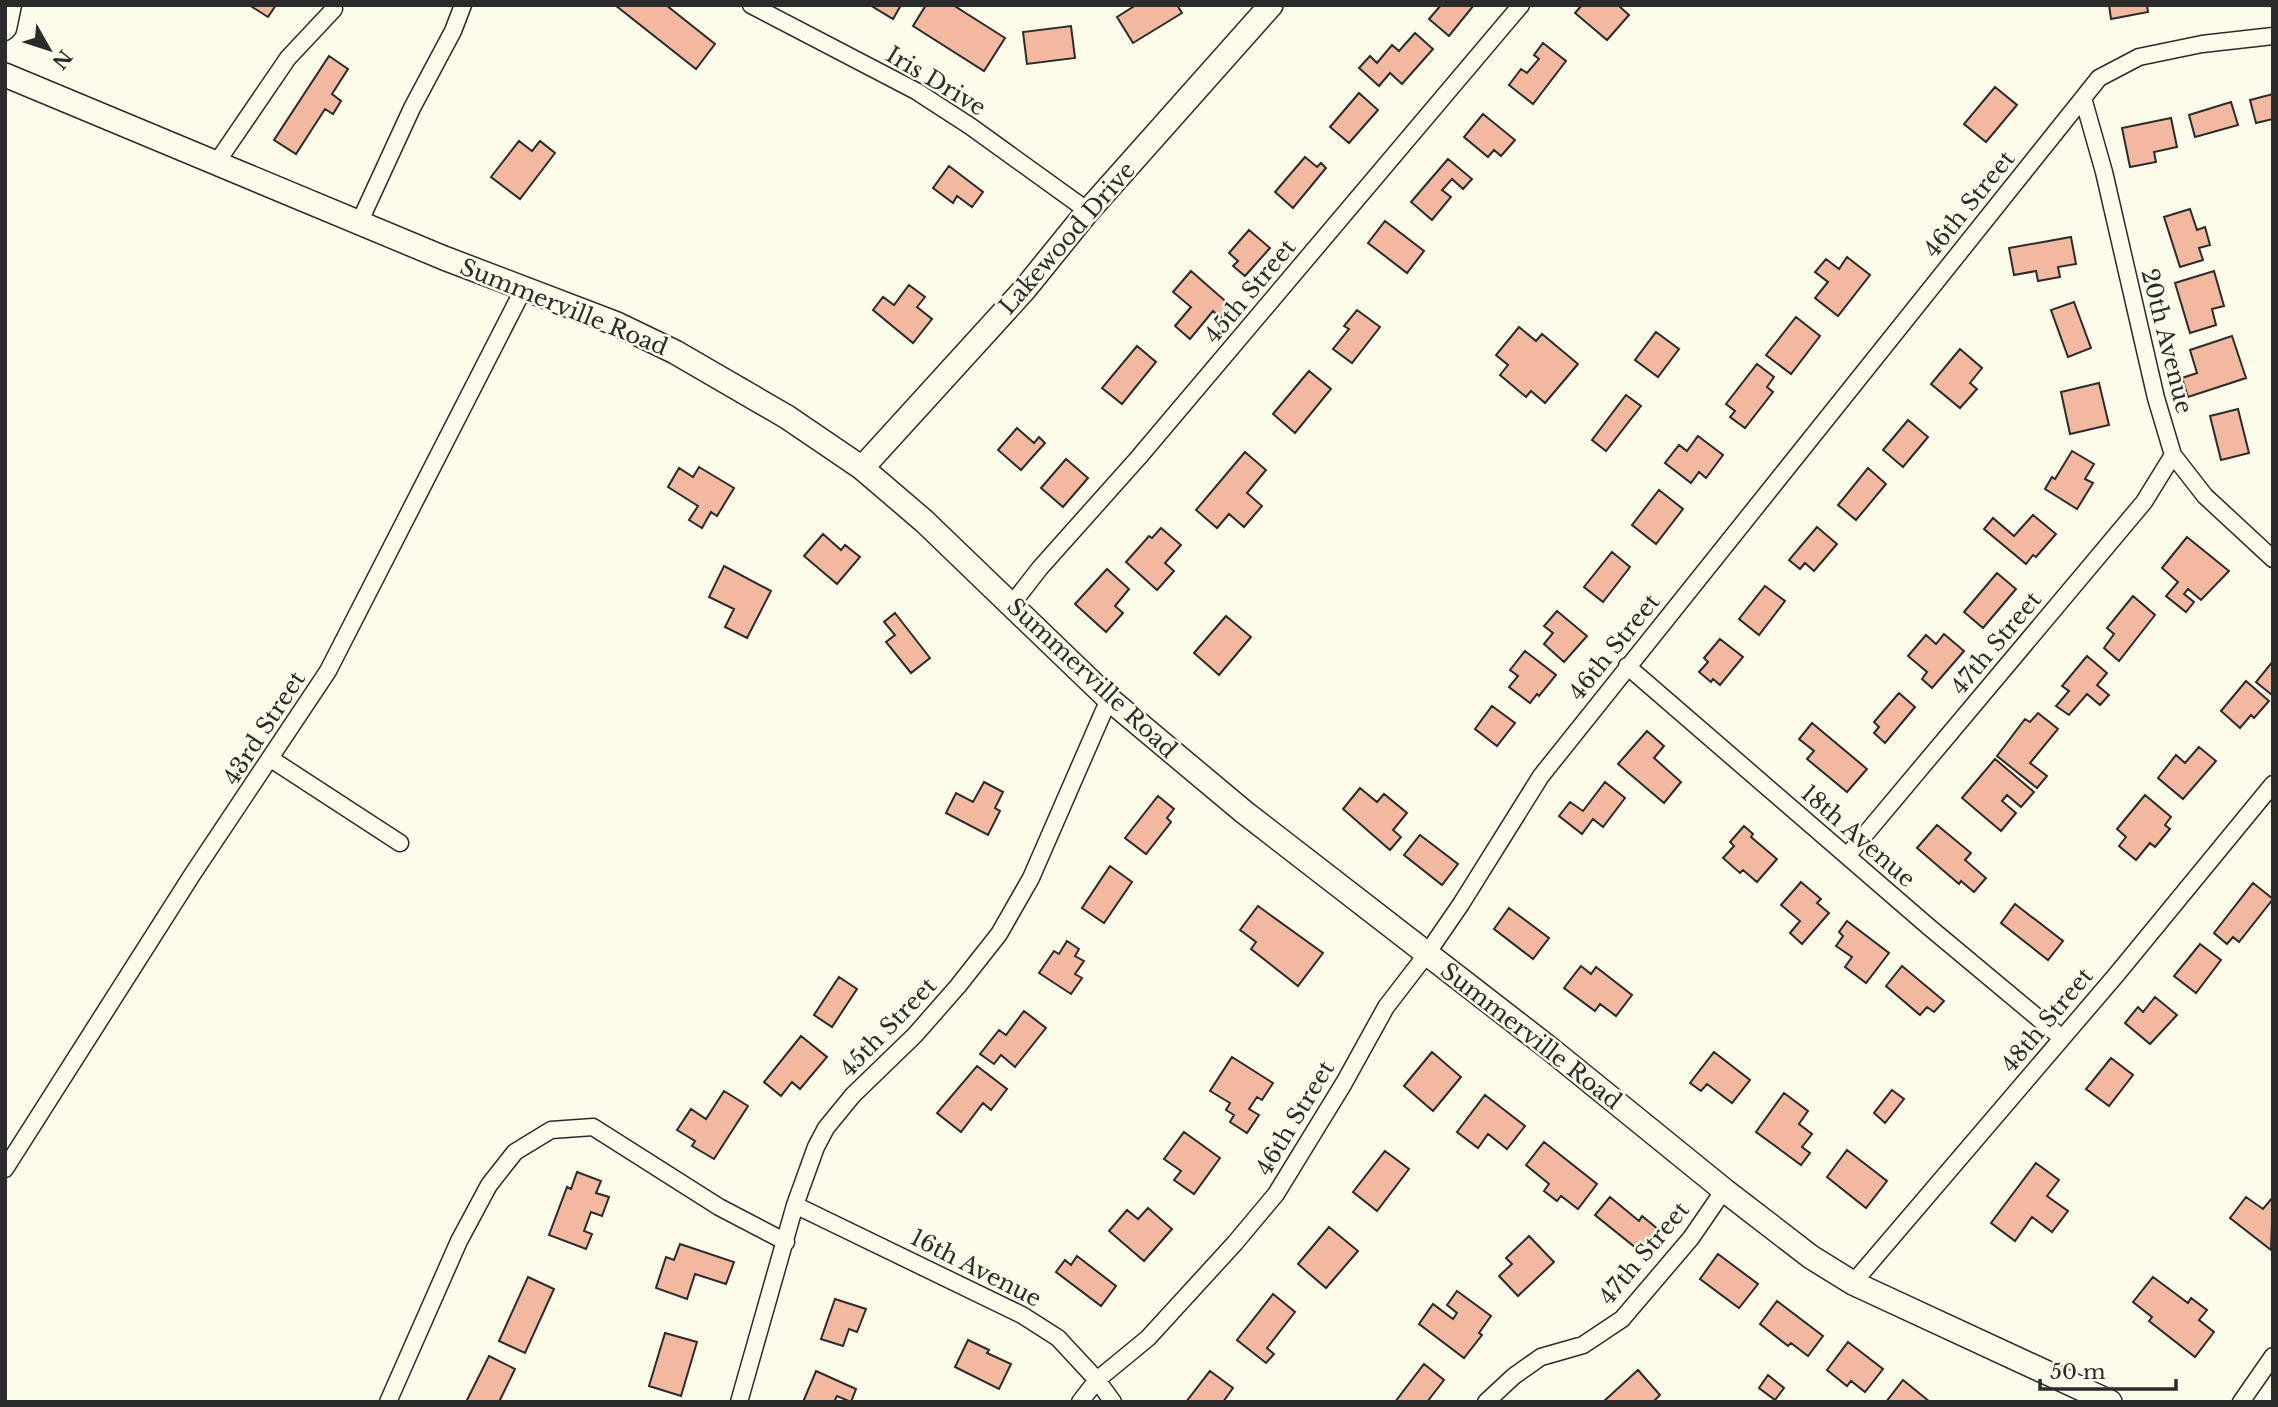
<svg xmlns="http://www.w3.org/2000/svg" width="2278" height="1407" viewBox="0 0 2278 1407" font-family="'Libre Baskerville',serif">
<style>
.building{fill:#f2b8a0;stroke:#2b2b2b;stroke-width:2}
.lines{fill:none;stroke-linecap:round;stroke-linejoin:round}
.street-casing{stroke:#2b2b2b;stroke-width:19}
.secondary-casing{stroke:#2b2b2b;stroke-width:26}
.street{stroke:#fdfbea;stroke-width:16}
.secondary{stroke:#fdfbea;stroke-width:23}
.labels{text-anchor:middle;stroke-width:5;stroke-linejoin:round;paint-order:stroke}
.street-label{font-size:23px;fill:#2b2b2b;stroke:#fdfbea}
</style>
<rect width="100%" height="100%" fill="#fdfbea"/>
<path class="building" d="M249 5H276L268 17Z
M615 5H666L715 44 696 69Z
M870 5H901L893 19Z
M926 5H953L1005 38 984 71 913 26Z
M1136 5H1177L1182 13 1133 43 1117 17Z
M1441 5H1474L1449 36 1429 19Z
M1582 5H1618L1629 15 1607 40 1575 13Z
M2109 5H2147L2148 12 2111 19Z
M1071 26 1075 58 1027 64 1023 32Z
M1415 33 1433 49 1402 84 1390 73 1379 86 1359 68 1370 56 1377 63 1392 45 1399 51Z
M1543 43 1566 61 1533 104 1509 85 1521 69 1527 73 1539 59 1534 55Z
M329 56 348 69 332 94 341 101 333 114 325 109 296 154 274 140Z
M1995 87 2017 105 1986 142 1964 124Z
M1359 93 1378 110 1349 143 1330 127Z
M2273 94V119L2256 123 2250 100Z
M2231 102 2238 125 2195 137 2189 115Z
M1483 114 1515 140 1501 156 1494 150 1488 157 1464 137Z
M2171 118 2177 147 2154 152 2156 162 2130 167 2122 128Z
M519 141 532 151 540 141 555 153 520 199 491 177Z
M1305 157 1317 167 1321 163 1326 168 1293 208 1275 192Z
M1448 159 1472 179 1463 189 1452 179 1442 190 1451 197 1432 220 1411 202Z
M949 166 983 192 972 207 957 196 953 203 933 188Z
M2190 209 2197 230 2205 227 2210 245 2199 248 2203 260 2180 267 2164 217Z
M1385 221 1424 251 1407 273 1368 243Z
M1249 230 1270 248 1245 276 1233 266 1238 261 1229 253Z
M2071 237 2076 264 2058 267 2060 277 2038 281 2036 271 2014 275 2009 248Z
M1847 257 1870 275 1838 316 1815 298 1828 282 1815 272 1826 259 1839 269Z
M1191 271 1231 306 1221 318 1213 311 1190 339 1175 326 1191 307 1173 292Z
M2214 271 2224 306 2212 309 2216 325 2190 333 2175 283Z
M909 285 925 297 917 307 932 319 913 343 873 310 883 297 894 305Z
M2074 302 2091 348 2068 357 2051 310Z
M1357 310 1380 327 1352 363 1333 349 1349 329 1344 326Z
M1796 317 1820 336 1791 374 1766 355Z
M1519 327 1536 341 1542 334 1578 364 1545 403 1531 391 1526 397 1500 375 1508 365 1496 355Z
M1656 332 1679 349 1658 377 1635 360Z
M2232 336 2246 378 2188 397 2182 378 2197 373 2190 350Z
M1137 346 1156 362 1122 404 1102 388Z
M1960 349 1982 368 1970 383 1977 389 1960 408 1931 384Z
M1757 364 1774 377 1767 387 1773 392 1745 428 1730 417 1735 411 1726 404Z
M1309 371 1331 389 1295 433 1273 414Z
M2099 383 2109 425 2070 434 2061 392Z
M1626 395 1641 406 1606 451 1592 440Z
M2238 409 2249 453 2221 460 2210 416Z
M1908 420 1928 437 1903 467 1883 450Z
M1017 428 1034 443 1039 437 1045 443 1021 470 998 450Z
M1698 436 1723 455 1706 478 1699 472 1691 483 1665 463 1679 445 1687 451Z
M2072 451 2094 464 2085 479 2093 483 2077 509 2045 489 2052 477 2055 479Z
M1245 452 1266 470 1247 493 1262 506 1244 527 1229 514 1217 528 1196 510Z
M1066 459 1088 478 1063 507 1041 488Z
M699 467 734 488 717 516 711 512 702 528 689 520 698 506 668 487 679 468 693 477Z
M1868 468 1886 484 1856 520 1838 505Z
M1659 490 1683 509 1656 544 1632 525Z
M2033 515 2056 534 2036 557 2033 555 2026 564 1984 529 1993 518 2014 536Z
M1817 527 1837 544 1814 571 1805 563 1800 569 1789 560Z
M1161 528 1181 545 1165 563 1174 571 1157 590 1126 562 1149 536 1152 538Z
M823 534 841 550 845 545 860 557 837 584 804 556Z
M2187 537 2229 571 2201 600 2188 589 2184 594 2194 602 2186 612 2166 596 2178 582 2162 568Z
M1612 552 1630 567 1603 602 1584 587Z
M724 566 771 591 747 638 725 627 734 609 709 597Z
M1107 569 1129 589 1115 606 1123 613 1106 632 1075 604Z
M1997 573 2016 589 1983 628 1964 612Z
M1765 586 1785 601 1759 635 1739 619Z
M2133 596 2155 615 2119 661 2104 648 2114 634 2107 628Z
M1557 611 1587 636 1564 662 1544 644 1553 633 1544 626Z
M895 613 930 658 911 673 886 642 895 635 884 622Z
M1226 616 1251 637 1219 675 1194 653Z
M1944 634 1964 651 1932 688 1922 679 1927 672 1908 656 1926 635 1936 644Z
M1720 639 1743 657 1720 685 1713 679 1711 682 1699 672 1708 662 1704 658Z
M1525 651 1556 675 1539 696 1537 694 1530 703 1509 687 1518 676 1510 670Z
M2087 656 2107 673 2097 685 2109 695 2100 705 2087 694 2069 715 2056 706 2069 691 2062 686Z
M2273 661V694L2272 695 2256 682Z
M2246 681 2269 701 2254 718 2251 715 2240 728 2221 711Z
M1899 693 1915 707 1885 743 1874 733 1879 727 1874 722Z
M1492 706 1515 723 1497 746 1475 729Z
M2038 713 2058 729 2030 763 2047 776 2037 788 1997 756 2025 719 2030 722Z
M1812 723 1867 769 1847 792 1807 759 1814 751 1799 739Z
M1647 731 1664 746 1654 758 1681 782 1664 803 1618 764Z
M2199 747 2216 761 2183 799 2158 778 2176 755 2185 763Z
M1995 759 2034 792 2021 807 2007 795 2002 801 2016 813 2001 831 1962 798Z
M984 782 1003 792 995 808 1000 811 988 835 946 813 956 793 973 802Z
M1605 782 1625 798 1603 827 1593 819 1582 834 1559 816 1570 802 1583 811Z
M1360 788 1377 802 1384 794 1407 813 1393 830 1401 837 1390 850 1343 809Z
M2145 795 2171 817 2165 825 2170 829 2155 847 2150 843 2136 860 2119 846 2126 837 2117 829Z
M1158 796 1174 809 1167 818 1171 822 1146 854 1125 838Z
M1937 825 1971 853 1965 860 1986 878 1974 892 1961 881 1959 884 1917 848Z
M1744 826 1753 834 1751 837 1777 859 1757 882 1743 870 1740 873 1723 858 1734 846 1730 842Z
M1420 835 1458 864 1442 885 1404 855Z
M1110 866 1132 882 1104 923 1082 908Z
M1801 882 1821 899 1817 903 1829 913 1802 944 1790 933 1800 921 1781 905Z
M2253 883 2273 899 2239 942 2233 937 2227 944 2214 933Z
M2015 904 2063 941 2048 960 2001 923Z
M1258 906 1323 953 1298 986 1251 949 1256 942 1240 930Z
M1509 908 1549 938 1533 959 1494 929Z
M1847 921 1889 953 1866 983 1845 967 1852 957 1836 946 1843 936 1839 932Z
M1067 941 1079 949 1075 956 1084 961 1075 974 1082 978 1071 994 1039 973 1054 951 1059 954Z
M2200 944 2221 960 2196 993 2174 976Z
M1581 966 1591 974 1596 967 1632 995 1616 1016 1600 1004 1595 1011 1564 988Z
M1902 966 1944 1001 1934 1012 1927 1007 1920 1015 1886 986Z
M839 977 857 989 832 1027 814 1015Z
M2155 997 2177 1015 2150 1044 2125 1023 2138 1007 2143 1012Z
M1024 1011 1046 1028 1015 1067 1001 1055 994 1064 980 1054 999 1030 1006 1035Z
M801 1036 827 1057 800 1089 792 1082 781 1096 764 1082Z
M1432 1052 1461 1077 1433 1111 1404 1086Z
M1714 1052 1750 1080 1732 1103 1707 1084 1701 1091 1690 1083Z
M1232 1057 1273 1083 1262 1100 1257 1097 1249 1109 1259 1115 1247 1133 1230 1122 1234 1115 1226 1110 1230 1103 1210 1091Z
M2111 1058 2133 1075 2109 1106 2086 1089Z
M977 1066 1007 1089 991 1110 983 1103 961 1132 937 1113Z
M1892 1090 1904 1099 1885 1123 1874 1113Z
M724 1091 748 1106 714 1159 692 1146 695 1141 677 1130 691 1109 706 1119Z
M1784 1093 1808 1111 1799 1124 1812 1134 1802 1147 1810 1153 1801 1165 1756 1132Z
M1485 1095 1525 1126 1507 1149 1488 1134 1478 1148 1457 1132Z
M1184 1132 1220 1158 1194 1194 1174 1180 1181 1171 1164 1159Z
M1544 1142 1597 1184 1578 1209 1561 1196 1557 1201 1544 1191 1549 1184 1526 1165Z
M1847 1150 1887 1181 1866 1208 1827 1177Z
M1385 1151 1409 1169 1377 1211 1353 1192Z
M2036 1163 2059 1180 2047 1196 2068 1211 2052 1232 2032 1217 2015 1241 1991 1223Z
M577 1172 601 1181 596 1193 609 1197 602 1216 591 1212 584 1231 592 1234 586 1249 549 1235 567 1187 571 1189Z
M1610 1197 1639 1221 1642 1216 1659 1230 1641 1252 1595 1215Z
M2246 1197 2263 1209 2273 1197 2271 1250 2230 1218Z
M1148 1208 1172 1229 1144 1261 1109 1231 1127 1210 1138 1219Z
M1329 1227 1358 1251 1326 1288 1298 1264Z
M1529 1236 1554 1262 1518 1296 1499 1276 1512 1264 1506 1258Z
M680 1244 734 1262 726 1284 695 1274 687 1299 656 1288 666 1257 674 1260Z
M1718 1254 1758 1284 1739 1308 1700 1279Z
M1077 1256 1116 1286 1101 1306 1056 1272 1065 1260 1071 1265Z
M528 1277 554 1289 525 1353 499 1341Z
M2153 1277 2188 1303 2191 1298 2207 1310 2199 1320 2214 1332 2195 1357 2149 1321 2152 1317 2133 1302Z
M1457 1291 1491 1316 1479 1333 1482 1335 1464 1358 1419 1324 1433 1304 1453 1319 1457 1313 1447 1305Z
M1273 1294 1295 1312 1267 1348 1274 1354 1266 1363 1237 1340Z
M835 1299 866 1309 857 1332 849 1329 843 1346 821 1339Z
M1777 1301 1823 1336 1808 1356 1791 1343 1788 1346 1760 1324Z
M665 1333 697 1342 681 1396 649 1386Z
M968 1340 989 1350 987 1353 1011 1364 999 1389 955 1367Z
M1848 1342 1883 1369 1865 1392 1851 1381 1847 1386 1827 1370Z
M489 1356 515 1369 499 1402H466Z
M1424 1364 1444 1380 1427 1402H1395Z
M1638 1370 1660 1395 1653 1402H1603Z
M816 1371 856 1389 851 1402 837 1396 834 1402H803Z
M1210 1371 1233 1388 1223 1402H1186Z
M1768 1375 1784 1388 1775 1400 1759 1388Z
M1903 1380 1930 1402H1886Z"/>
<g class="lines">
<g class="street-casing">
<path id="street" d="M751 5 916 91 970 126 1088 211
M5 32 8 29 13 5
M2083 98 2104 172 2156 398 2173 455 2205 496 2273 559
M217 162 288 58 334 9
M360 221 412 108 453 31 463 5
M1012 604 1040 568 1139 457 1521 5
M1627 666 1929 927 2062 1038
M271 759 400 843
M1847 856 2144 502 2173 455
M5 1169 192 875 328 671 523 290
M795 1205 1022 1315 1058 1338 1097 1380 1113 1402
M1853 1283 2117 974 2273 784
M388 1402 459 1241 489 1185 515 1152 551 1130 593 1127 719 1207 786 1242
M739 1402 795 1205 816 1147 826 1128 853 1095 915 1035 958 986 999 934 1031 878 1109 699
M1080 1402 1097 1380 1148 1338 1235 1243 1276 1194 1344 1083 1386 1007 1426 955 1461 904 1541 776 2099 78 2139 57 2202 44 2273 36
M1486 1402 1514 1376 1541 1357 1583 1345 1622 1319 1691 1238 1724 1190
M2241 1402 2273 1356"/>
</g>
<g class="secondary-casing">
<path id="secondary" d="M5 75 444 258 617 324 675 352 787 417 862 468 924 521 1109 699 1244 812 1549 1048 1724 1190 1811 1257 1853 1283 2110 1402
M862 468 1024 290 1088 211 1271 5"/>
</g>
<use href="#street" class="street"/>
<use href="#secondary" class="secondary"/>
</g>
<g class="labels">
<g class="street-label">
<text transform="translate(936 81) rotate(31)" y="8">Iris Drive</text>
<text transform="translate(1969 204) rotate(-51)" y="8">46th Street</text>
<text transform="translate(1067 238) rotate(-49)" y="8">Lakewood Drive</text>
<text transform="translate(1250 291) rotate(-50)" y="8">45th Street</text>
<text transform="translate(564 307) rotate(22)" y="8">Summerville Road</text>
<text transform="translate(2167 341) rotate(76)" y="8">20th Avenue</text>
<text transform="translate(1996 643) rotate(-50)" y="8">47th Street</text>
<text transform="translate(1614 647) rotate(-51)" y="8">46th Street</text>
<text transform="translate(1092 678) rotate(43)" y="8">Summerville Road</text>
<text transform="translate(264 728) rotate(-57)" y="8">43rd Street</text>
<text transform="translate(1858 836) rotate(41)" y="8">18th Avenue</text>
<text transform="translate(2047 1020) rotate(-50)" y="8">48th Street</text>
<text transform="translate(888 1027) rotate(-46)" y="8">45th Street</text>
<text transform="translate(1531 1036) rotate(38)" y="8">Summerville Road</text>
<text transform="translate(1295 1118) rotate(-59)" y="8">46th Street</text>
<text transform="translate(1644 1253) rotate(-50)" y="8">47th Street</text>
<text transform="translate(976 1268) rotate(27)" y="8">16th Avenue</text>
</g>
</g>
<rect width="2278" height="1407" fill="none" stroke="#2b2b2b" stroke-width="14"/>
<g transform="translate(49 49) rotate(129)" stroke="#fdfbea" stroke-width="5" paint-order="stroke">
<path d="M0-5L12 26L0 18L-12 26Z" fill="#2b2b2b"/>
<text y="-10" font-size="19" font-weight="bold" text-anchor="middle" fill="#2b2b2b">N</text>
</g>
<path d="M2040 1379v10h136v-10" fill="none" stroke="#2b2b2b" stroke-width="3.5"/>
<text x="2050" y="1379" font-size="21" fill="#2b2b2b" stroke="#fdfbea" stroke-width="5" paint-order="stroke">50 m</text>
</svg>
